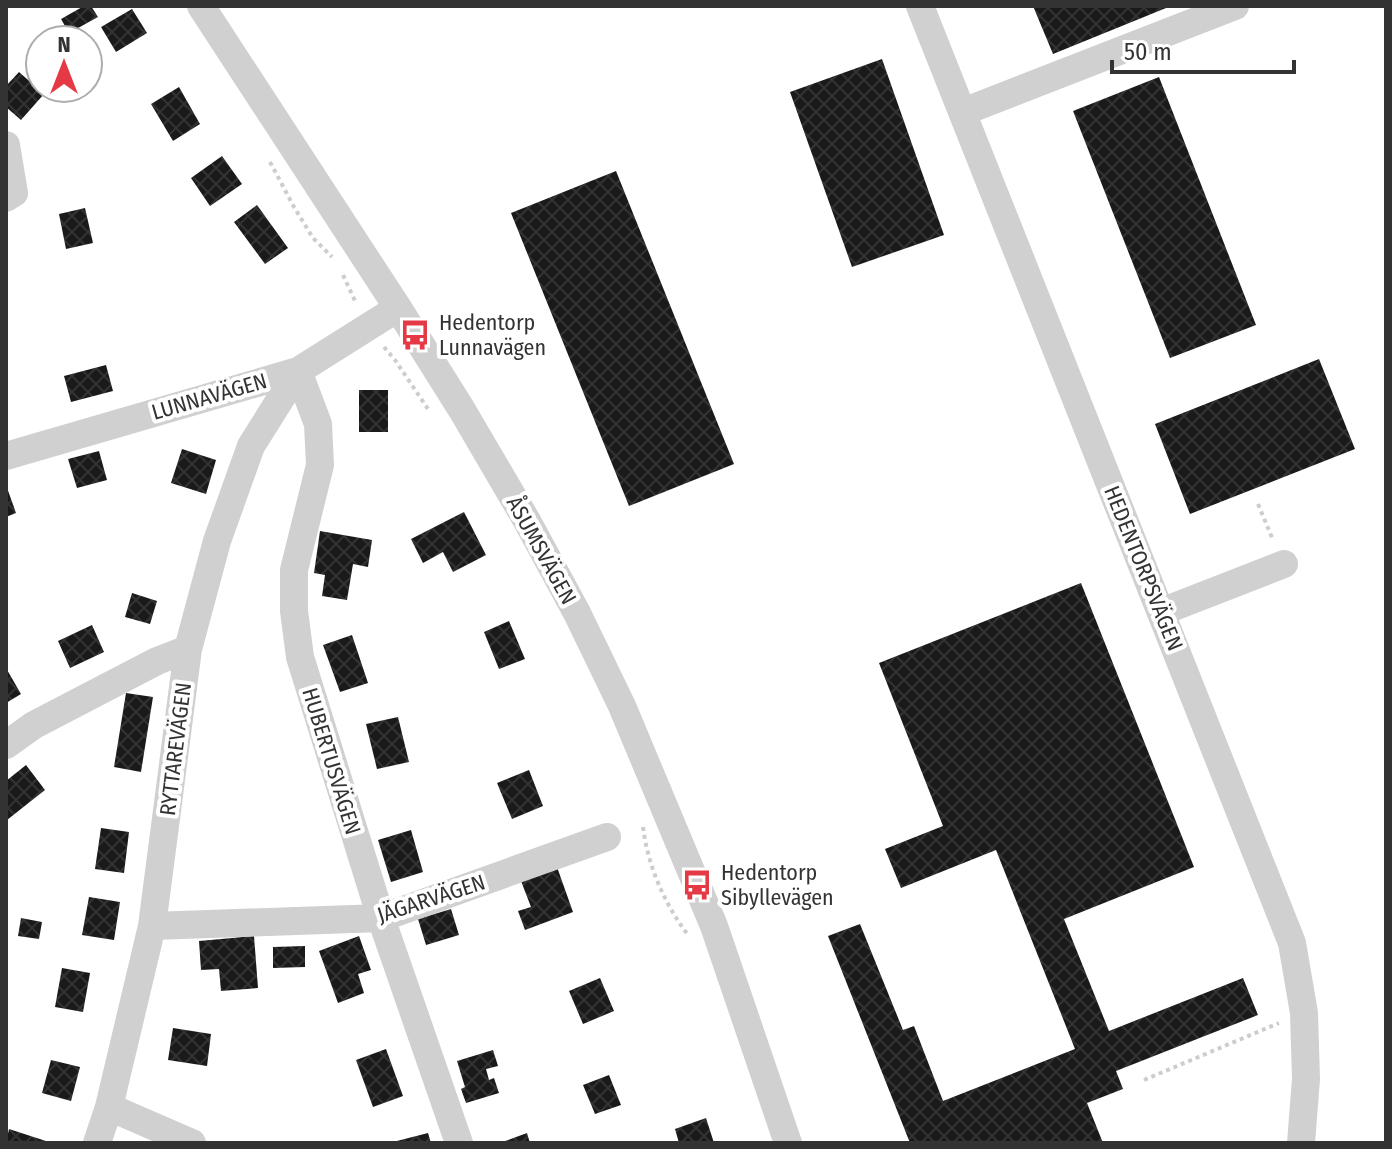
<svg xmlns="http://www.w3.org/2000/svg" width="1392" height="1149" viewBox="0 0 1392 1149" font-family="'Fira Sans Condensed',sans-serif">
<style>
.building{fill:url(#building-cross-hatch)}
.lines{fill:none;stroke-linecap:round;stroke-linejoin:round}
.path{stroke:#cdcdcd;stroke-width:4;stroke-dasharray:4 4;stroke-linecap:butt}
.minor{stroke:#d0d0d0;stroke-width:28}
.labels{text-anchor:middle;stroke-width:8;stroke-linejoin:round;paint-order:stroke}
.poi-label{font-size:22px;fill:#333;stroke:#fff;text-anchor:start}
.street-label{font-size:22px;fill:#333;stroke:#fff}
</style>
<defs>
<pattern id="building-cross-hatch" width="8" height="8" patternUnits="userSpaceOnUse" patternTransform="scale(2)"><rect width="8" height="8" fill="#1a1a1a"/><path d="M0 0l8 8M0 8l8-8" fill="none" stroke="#333"/></pattern>
</defs>
<rect width="100%" height="100%" fill="#fff"/>
<path class="building" d="M84 6H91L98 17 69 33 61 19Z
M1033 6H1171L1053 54Z
M132 9 147 33 116 52 101 27Z
M882 59 944 235 852 267 790 92Z
M19 72 44 94 21 120 6 107V86Z
M1159 77 1256 325 1170 358 1073 111Z
M179 87 200 124 173 141 151 104Z
M222 156 242 184 210 206 191 178Z
M616 171 734 464 629 506 511 213Z
M257 205 288 248 265 264 234 222Z
M85 208 93 243 66 249 59 214Z
M1319 359 1355 449 1190 514 1155 424Z
M106 365 113 391 71 402 64 376Z
M359 390H388V432H359Z
M182 449 216 460 206 494 171 483Z
M99 451 107 480 77 488 68 459Z
M6 485 16 513 6 517Z
M464 512 486 555 453 572 443 552 423 563 411 539Z
M320 531 372 540 368 567 353 564 347 600 322 596 325 575 314 573Z
M1081 583 1194 867 1064 919 1109 1031 1243 978 1258 1015 1116 1071 1123 1089 1087 1103 1103 1143H910L828 936 860 924 903 1030 914 1026 943 1101 1075 1049 996 850 901 888 885 849 943 826 879 663Z
M132 593 157 601 150 624 125 617Z
M509 621 525 659 499 669 484 632Z
M92 625 104 652 70 668 58 641Z
M352 635 368 683 340 692 323 645Z
M6 668 21 694 6 703Z
M126 693 153 697 141 772 114 767Z
M398 717 409 762 377 769 366 724Z
M26 765 45 790 7 820 6 781Z
M529 770 543 806 512 819 497 783Z
M101 828 129 832 124 873 95 869Z
M411 830 423 872 391 882 378 840Z
M557 867 573 912 525 930 518 911 531 907 521 881Z
M89 897 120 902 114 940 82 935Z
M451 909 459 935 426 945 418 919Z
M21 918 42 922 39 939 18 936Z
M254 936 258 988 221 991 219 969 201 970 199 941Z
M359 936 371 970 358 974 364 993 338 1003 319 951Z
M305 946V967L273 968V947Z
M62 968 90 973 83 1012 55 1007Z
M600 978 614 1011 583 1024 569 991Z
M173 1028 211 1034 207 1066 168 1060Z
M386 1049 403 1096 373 1107 356 1060Z
M493 1050 498 1066 486 1069 489 1080 494 1078 499 1093 466 1103 461 1089 465 1087 457 1061Z
M51 1060 80 1067 71 1101 42 1093Z
M609 1075 621 1105 595 1114 583 1085Z
M706 1118 714 1143H679L675 1129Z
M9 1129 49 1142 48 1143H6Z
M428 1133 431 1143H394L393 1142Z
M527 1133 530 1143H500Z"/>
<g class="lines">
<path class="path" d="M270 162 294 207 313 238 332 257
M343 275 356 303
M384 347 395 360 430 412
M1258 504 1273 540
M643 827C648 866 664 903 688 935
M1144 1080 1279 1023"/>
<path class="minor" d="M201 6 398 308 462 410 527 521 577 613 622 706 714 926 788 1143
M920 6 1292 943 1304 1013 1306 1079 1301 1143
M963 112 1235 6
M6 145 14 193 6 198
M298 371 318 424 320 465 294 570V611L300 657 381 918 459 1143
M6 456 298 371 398 308
M1161 612 1284 564
M6 745 34 725 157 661 188 649
M152 926 381 918 607 837
M109 1107 192 1143
M97 1143 109 1107 152 926 188 649 217 541 251 446 298 371"/>
</g>
<defs>
<g id="bus-bare" transform="scale(2.4)"><path d="M-5-6H5V4H4V6H2V4H-2V6H-4V4H-5ZM-3.5-4V0h7V-4ZM-3.5 1.2v1.5H-2V1.2ZM2 1.2v1.5H3.5V1.2Z" fill="#e63946" stroke="#fff" stroke-width="2.5" paint-order="stroke"/></g>
</defs>
<g fill-rule="evenodd">
<use href="#bus-bare" x="415" y="335"/>
<use href="#bus-bare" x="697" y="885"/>
</g>
<g class="labels">
<g class="poi-label">
<text x="439" y="330">Hedentorp<tspan x="439" dy="25">Lunnavägen</tspan></text>
<text x="721" y="880">Hedentorp<tspan x="721" dy="25">Sibyllevägen</tspan></text>
</g>
<g class="street-label">
<text transform="translate(209 396) rotate(-16)" y="8">LUNNAVÄGEN</text>
<text transform="translate(542 550) rotate(61)" y="8">ÅSUMSVÄGEN</text>
<text transform="translate(1144 568) rotate(68)" y="8">HEDENTORPSVÄGEN</text>
<text transform="translate(175 749) rotate(-83)" y="8">RYTTAREVÄGEN</text>
<text transform="translate(332 761) rotate(73)" y="8">HUBERTUSVÄGEN</text>
<text transform="translate(431 898) rotate(-18)" y="8">JÄGARVÄGEN</text>
</g>
</g>
<rect width="1392" height="1149" fill="none" stroke="#333333" stroke-width="16"/>
<g transform="translate(64 64)"><circle r="38" fill="#ffffff" stroke="#adadad" stroke-width="2"/>
<path d="M0-6L14 30L0 20L-14 30Z" fill="#e63946"/>
<text y="-12" font-size="22" font-weight="bold" text-anchor="middle" fill="#333333">N</text>
</g>
<path d="M1112 60v12h182v-12" fill="none" stroke="#333333" stroke-width="4"/>
<text x="1124" y="60" font-size="24" fill="#333333" stroke="#ffffff" stroke-width="6" paint-order="stroke">50 m</text>
</svg>
